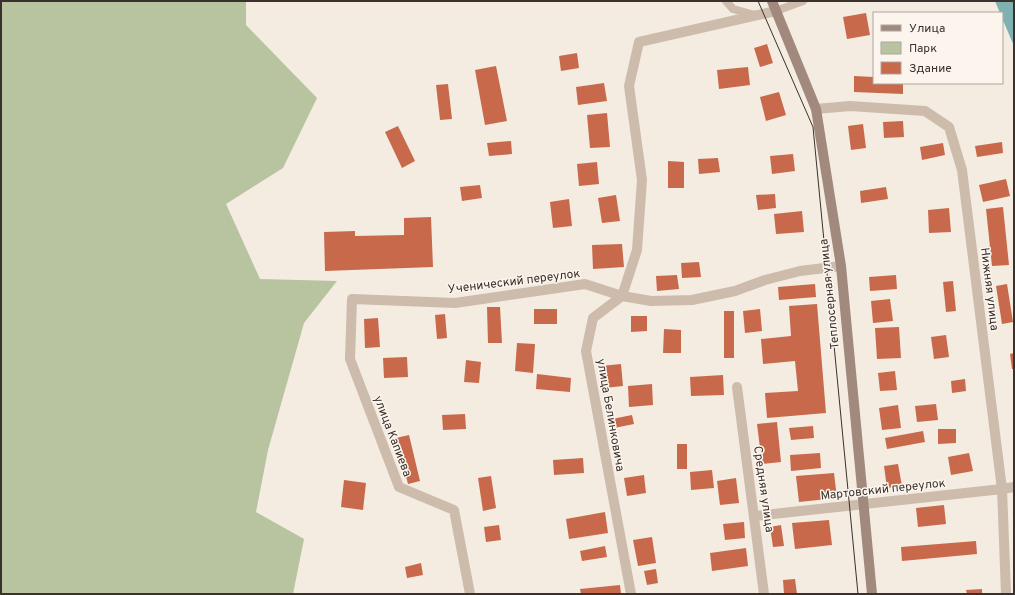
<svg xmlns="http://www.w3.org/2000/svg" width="1015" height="595" viewBox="0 0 1015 595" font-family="Overpass,sans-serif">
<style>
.green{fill:#b8c4a0}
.water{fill:#7fb0b2}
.building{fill:#c8694b}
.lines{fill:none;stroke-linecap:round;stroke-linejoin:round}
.lane{stroke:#cdbbac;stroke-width:8}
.street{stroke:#cdbbac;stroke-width:10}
.secondary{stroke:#a18a7d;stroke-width:10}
.tram{stroke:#3b302b;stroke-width:1}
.labels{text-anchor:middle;stroke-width:3;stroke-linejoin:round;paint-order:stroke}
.street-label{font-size:12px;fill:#3b302b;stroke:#fbf5ee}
</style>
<rect width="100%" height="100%" fill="#f4ebe1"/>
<path class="green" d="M1 1H246V25L317 98 283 168 226 204 260 279 337 281 304 323 268 450 256 512 304 539 293 594H1Z"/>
<path class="water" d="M995 1H1014V46L1002 18V13H1000Z"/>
<path class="building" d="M866 13 870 35 847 39 843 17Z
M767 44 773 63 760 67 754 48Z
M577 53 579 68 561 71 559 56Z
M496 66 507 121 485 125 475 70Z
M748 67 750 85 719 89 717 70Z
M854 76 874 77V83H903V94L854 92Z
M604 83 607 101 578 105 576 87Z
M448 84 452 119 440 120 436 85Z
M779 92 786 115 766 121 760 97Z
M607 113 610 147 590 148 587 115Z
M903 121 904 137 884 138 883 122Z
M863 124 866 148 851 150 848 126Z
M398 126 415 161 402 168 385 132Z
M511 141 512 154 489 156 487 143Z
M1002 142 1003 153 977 157 975 146Z
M943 143 945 155 922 160 920 147Z
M793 154 795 171 772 174 770 156Z
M718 158 720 172 699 174 698 159Z
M668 161 684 162V188H668Z
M597 162 599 184 579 186 577 164Z
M1006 179 1010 196 983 202 979 185Z
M480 185 482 198 462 201 460 187Z
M886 187 888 199 861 203 860 191Z
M775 194 776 208 758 210 756 195Z
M616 195 620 221 602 223 598 198Z
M569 199 572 226 553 228 550 202Z
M1003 207 1009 265 992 266 986 209Z
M949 208 951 232 929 233 928 210Z
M802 211 804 232 776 234 774 214Z
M431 217 433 267 325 271 324 232 355 231V236L404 235V218Z
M622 244 624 267 593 269 592 245Z
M699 262 701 277 682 278 681 263Z
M677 275 679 289 657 291 656 276Z
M896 275 897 289 870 291 869 277Z
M953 281 956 311 946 312 943 282Z
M815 284 816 297 779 300 778 287Z
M1007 284 1013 322 1002 324 996 286Z
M890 299 893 321 873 323 871 301Z
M817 304 826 413 767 418 765 393 798 391 795 361 763 364 761 339 791 336 789 306Z
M487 307H500L502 343H488Z
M534 309H557V324H534Z
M760 309 762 331 745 333 743 311Z
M724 311H734V358H724Z
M445 314 447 338 437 339 435 315Z
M631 316H647V331L631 332Z
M378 318 380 347 365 348 364 319Z
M899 327 901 358 877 359 875 328Z
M664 329 681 330V353H663Z
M946 335 949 357 934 359 931 337Z
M517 343 535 344 533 373 515 371Z
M1014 353V369H1012L1010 354Z
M407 357 408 377 384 378 383 358Z
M466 360 481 362 479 383 464 382Z
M621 364 623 386 604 388 601 366Z
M895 371 897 390 880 391 878 373Z
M537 374 571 378 570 392 536 389Z
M723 375 724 395 691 396 690 377Z
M965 379 966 391 952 393 951 381Z
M652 384 653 405 629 407 628 386Z
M936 404 938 420 917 422 915 406Z
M898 405 901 428 882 430 879 408Z
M465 414 466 429 443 430 442 415Z
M632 415 634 424 614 428 612 419Z
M777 422 781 462 762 464 757 424Z
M813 426 814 438 791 440 789 428Z
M938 429H956V443L938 444Z
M923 431 925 442 887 449 885 438Z
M409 435 420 481 408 484 396 438Z
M677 444H687V469H677Z
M820 453 821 468 791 471 790 455Z
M969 453 973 471 951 475 948 457Z
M583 458 584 473 554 475 553 460Z
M898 464 902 486 887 488 884 466Z
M712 470 714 488 691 490 690 472Z
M834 473 837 498 799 502 796 476Z
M644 475 646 493 627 496 624 478Z
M491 476 496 508 483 511 478 478Z
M736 478 739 503 720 505 717 481Z
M344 480 366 483 363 510 341 507Z
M944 505 946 524 918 527 916 508Z
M605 512 608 533 569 539 566 519Z
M829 520 832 545 795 549 792 523Z
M744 522 745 538 725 540 723 524Z
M499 525 501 540 486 542 484 527Z
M781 525 784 546 773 547 770 527Z
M652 537 656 563 638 566 633 540Z
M976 541 977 554 902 561 901 547Z
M605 546 607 557 582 561 580 551Z
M746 548 748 566 712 571 710 553Z
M421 563 423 575 407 578 405 567Z
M656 569 658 583 647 585 644 571Z
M795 579 797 594H784L783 580Z
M620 585 621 594H581L580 589Z
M982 589V594H967L966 590Z"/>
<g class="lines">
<path class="lane" d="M726 1 733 9 755 15
M776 11 803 1"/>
<path class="street" d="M816 109 850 106 925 111 949 127 962 170 1002 489 1006 594
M737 387 764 594
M755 516 1002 489 1014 487
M470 594 454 510 399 487 350 359 352 299 455 303 585 284 622 296 651 301 692 300 735 291 765 280 800 271 841 266
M631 594 586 351 593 318 622 296 637 250 642 180 629 86 639 42 776 11"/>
<path class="secondary" d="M772 1 816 109 841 266 872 594"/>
<path class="tram" d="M758 1 813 127 858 594"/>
</g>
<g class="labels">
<g class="street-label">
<text transform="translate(514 281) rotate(-7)" y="4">Ученический переулок</text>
<text transform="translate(990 289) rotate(83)" y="4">Нижняя улица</text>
<text transform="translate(829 294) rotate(-96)" y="4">Теплосерная улица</text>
<text transform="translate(611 415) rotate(80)" y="4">улица Белинковича</text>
<text transform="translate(393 436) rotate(69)" y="4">улица Капиева</text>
<text transform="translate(764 489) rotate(82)" y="4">Средняя улица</text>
<text transform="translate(883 489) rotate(-6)" y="4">Мартовский переулок</text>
</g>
</g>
<rect width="1015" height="595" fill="none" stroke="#3b302b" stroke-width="4"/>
<rect x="873" y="12" width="130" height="72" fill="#fbf5ee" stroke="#aea6a0"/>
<rect x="881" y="25" width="20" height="6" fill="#a18a7d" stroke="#aea6a0"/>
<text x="909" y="32" font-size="12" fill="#3b302b">Улица</text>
<rect x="881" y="42" width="20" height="12" fill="#b8c4a0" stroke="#aea6a0"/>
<text x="909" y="52" font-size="12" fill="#3b302b">Парк</text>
<rect x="881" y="62" width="20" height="12" fill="#c8694b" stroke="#aea6a0"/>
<text x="909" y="72" font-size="12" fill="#3b302b">Здание</text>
</svg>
